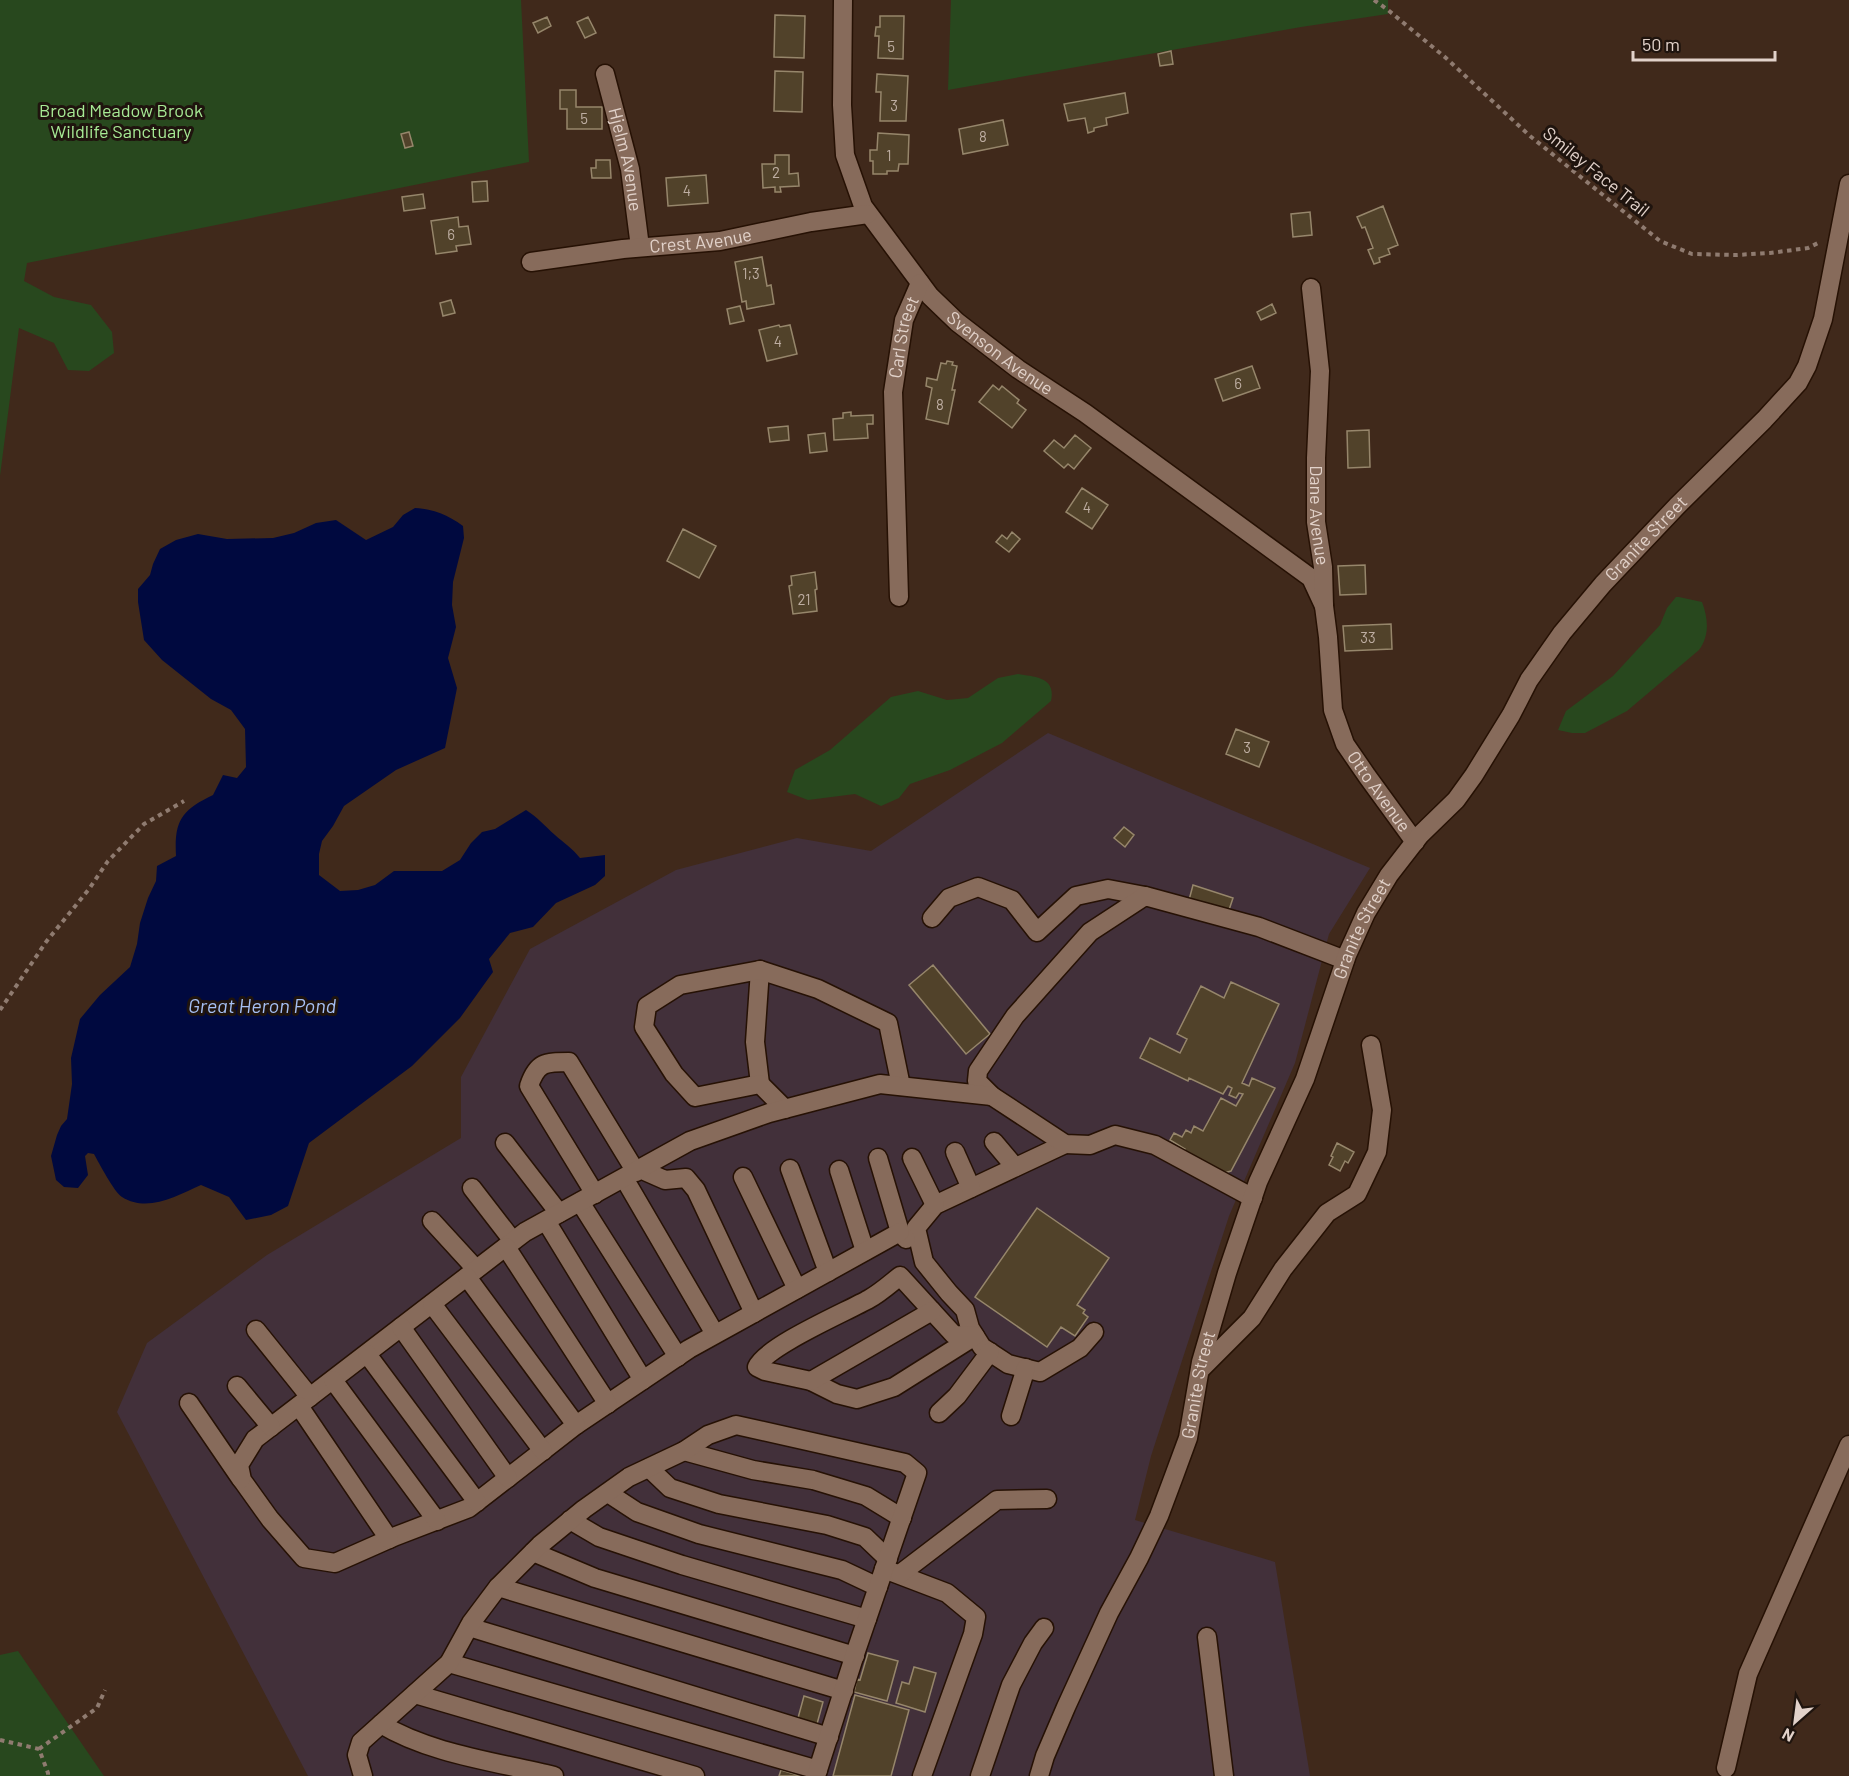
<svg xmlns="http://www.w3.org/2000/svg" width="1849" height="1776" viewBox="0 0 1849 1776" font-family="Barlow,sans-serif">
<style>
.industrial{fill:#42303a}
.green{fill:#28481e}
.water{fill:#00093f}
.building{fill:#51422a;stroke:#96866b;stroke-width:1.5}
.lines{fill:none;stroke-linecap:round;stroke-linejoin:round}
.minor-casing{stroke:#261104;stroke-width:21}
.path{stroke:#8f7b70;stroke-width:4;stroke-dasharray:4.5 4.5;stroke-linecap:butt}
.minor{stroke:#876b5b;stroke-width:18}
.labels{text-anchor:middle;stroke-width:6;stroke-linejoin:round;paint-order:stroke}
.number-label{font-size:15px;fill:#beaea2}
.park-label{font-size:18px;fill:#a7ea95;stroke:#1f140e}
.street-label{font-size:18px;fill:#e2d2ca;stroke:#1f140e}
.water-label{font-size:20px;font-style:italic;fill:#a6c0f4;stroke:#1f140e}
</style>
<rect width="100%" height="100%" fill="#40291b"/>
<path class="industrial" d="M1048 733 1370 868 1329 934 1295 1063 1229 1216 1151 1456 1135 1520 1275 1562 1310 1776H308L117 1412 147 1343 267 1255 461 1138V1077L530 949 676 870 797 838 871 851Z"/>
<path class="green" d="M0 0H521L529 162 27 263 24 281 54 297 91 305 112 332 114 353 89 371 68 370 54 343 19 328 0 476Z
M951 0H1388V14L1301 27 948 90Z
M1676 597H1679L1702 602C1708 618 1710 635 1699 650L1627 711 1585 733H1572L1558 730 1566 711 1613 676 1660 625 1667 608Z
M1018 674C1036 677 1056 677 1051 701L1002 743 950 770 910 784 899 798 881 806 855 794 808 800 787 792 795 770 830 750 891 697 918 691 947 700 968 698 998 678Z
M18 1651 104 1776H0V1655Z"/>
<path class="water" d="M415 508C434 509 448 515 463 526L464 538 453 582 452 605 456 627 448 658 457 688 445 748 396 770 344 806 333 826 322 841 319 854V875L340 891 358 890 375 885 394 871H442L460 860 471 843 482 832 495 829 526 810C537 817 545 826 555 835 564 843 572 848 580 858L605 855V876L595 885 556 903 533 927 510 933 489 959 493 972 460 1018 412 1066 309 1143 288 1206 271 1215 246 1220 229 1197 201 1185C176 1196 148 1213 122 1197 114 1192 99 1163 94 1154L88 1153 85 1156 88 1175 78 1188 64 1187 56 1180 51 1156 57 1135 61 1126 67 1119 72 1084 71 1058 80 1019 100 995 130 967 137 944 140 923 148 898 156 881 157 866 176 856C174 820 182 810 213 795L223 775 237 778 246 767 245 729 231 710 211 699 162 660 144 640 138 602V589L150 575 153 564 160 549 176 540 198 534 227 539 273 538 294 533 316 523 336 520 366 540 393 527 403 515Z"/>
<path class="building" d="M775 15 805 16 804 58 774 57Z
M880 16H904L903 59 878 58 879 36H875L876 27H880Z
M547 17 551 26 538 33 533 23Z
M588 17 596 33 585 38 577 22Z
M1171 51 1173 64 1160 66 1158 54Z
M775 71 803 72 802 112 774 111Z
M877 74 908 76 906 121H880L881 92H876Z
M560 90H576V107H602V129H567V109H560Z
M1125 93 1128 113 1106 118 1107 125 1094 128V131L1088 133 1085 118 1068 121 1064 104Z
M1003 120 1008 145 963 154 959 129Z
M409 132 413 146 405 148 401 134Z
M878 133 909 135 908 164H899L898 171H887V174H873V161H870V150H877Z
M775 155H789V174L798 173 799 186 780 187 781 192H775V187L763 188 762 164H775Z
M596 160H610L611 178H592L591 168H596Z
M706 175 708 203 668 206 666 178Z
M487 181 488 201 473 202 472 182Z
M423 194 425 208 404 211 402 197Z
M1383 206 1398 245 1388 249 1390 254 1379 258 1380 262 1374 264 1368 250 1373 248 1365 227 1362 228 1357 217Z
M1310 212 1312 235 1293 237 1291 214Z
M458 217 459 227 468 226 471 244 456 246 457 251 436 254 431 221Z
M762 257 767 286 771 285 774 304 747 309 746 301 742 302 735 262Z
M451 300 455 313 443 316 440 303Z
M1272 304 1276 313 1261 320 1257 312Z
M740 306 744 321 730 324 727 309Z
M779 325 780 327 790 325 797 354 767 361 759 330Z
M947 361 953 362 952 365 957 366 952 390H955L948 424 926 419 932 388 926 386 927 378 937 380 941 363 946 364Z
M1252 366 1260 388 1223 401 1215 379Z
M993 385 999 390 1002 386 1019 400 1017 403 1026 410 1012 428 979 402Z
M851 412V416L873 415V424H867L868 438 834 440 833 419 843 418V413Z
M788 426 789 440 770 442 768 428Z
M1369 430 1370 467 1348 468 1347 431Z
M825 433 827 451 810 453 808 435Z
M1075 435 1091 448 1074 469 1068 464 1064 468 1044 451 1054 440 1064 448Z
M1082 488 1108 505 1092 529 1066 512Z
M683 529 716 546 699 578 667 561Z
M1012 532 1020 539 1009 552 996 542 1002 535 1007 539Z
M1365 565 1366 594 1340 595 1338 566Z
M815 572 817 589 815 590 817 611 793 614 789 586 792 585 791 576Z
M1391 624 1392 649 1345 651 1343 626Z
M1236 729 1269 742 1259 767 1226 754Z
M1124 827 1134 835 1125 847 1114 838Z
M1193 885 1233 898 1228 913 1189 900Z
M933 965 990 1034 966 1054 909 985Z
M1231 982 1279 1004 1242 1083 1249 1086 1252 1078 1275 1088 1231 1171 1224 1173 1184 1151 1185 1149 1170 1140 1174 1133 1182 1137 1186 1130 1191 1133 1194 1126 1203 1131 1221 1098 1236 1106 1243 1094 1239 1093 1236 1098 1229 1095 1232 1088 1228 1086 1223 1094 1189 1078 1188 1081 1140 1058 1150 1038 1180 1053 1187 1039 1177 1034 1201 986 1224 998Z
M1337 1143 1354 1152 1348 1163 1345 1161 1340 1171 1329 1165 1333 1157 1331 1156Z
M1037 1208 1109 1258 1077 1305 1085 1310 1083 1313 1088 1317 1075 1336 1061 1327 1047 1347 975 1297Z
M868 1653 898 1661 887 1701 854 1692 857 1679 860 1680Z
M914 1667 936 1673 925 1712 896 1703 902 1682 909 1684Z
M855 1695 909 1710 891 1776H833Z
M804 1696 823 1702 817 1724 798 1718Z
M781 1770 801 1776H779Z"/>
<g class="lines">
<g class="minor-casing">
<g id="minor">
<path id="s1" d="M843 0 842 105 845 155 863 206 930 296 957 322 1018 369 1085 413 1311 578 1324 606"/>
<path id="s2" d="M605 74 630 169 640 247"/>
<path id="s3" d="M531 262 623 249 720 241 811 222 868 214"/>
<path id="s4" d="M1311 288 1320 371 1316 458V522L1323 567 1324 606 1328 637 1333 710 1345 744 1367 776 1415 842"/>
<path id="s5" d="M899 597 893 392 904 320 920 283"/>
<path d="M932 918 949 898 978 887 1012 900 1037 932 1076 896 1108 889 1145 896"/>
<path d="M760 970 755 1042 760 1084"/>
<path d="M785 1109 760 1084 695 1097 674 1074 644 1027 647 1006 680 985 760 970 818 989 888 1023 901 1086"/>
<path d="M994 1142 1015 1167"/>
<path d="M505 1143 559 1213"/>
<path d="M1065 1144 935 1205 916 1228 924 1262 949 1293 965 1310 970 1328 982 1347 1008 1364 1040 1372 1080 1348 1094 1332"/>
<path d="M955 1152 971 1188"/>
<path d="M878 1158 900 1232 906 1239"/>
<path d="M912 1158 935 1205"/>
<path d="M640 1169 665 1180 686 1178 696 1190 754 1313"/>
<path d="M790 1169 828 1272"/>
<path d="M839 1170 865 1251"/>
<path d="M743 1177 797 1289"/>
<path d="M624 1178 715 1334"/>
<path d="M472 1188 513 1241"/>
<path d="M595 1194 529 1086C537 1062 545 1062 569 1062L636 1172"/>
<path d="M1253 1198 1155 1145 1115 1135 1090 1145 1065 1144 992 1096 977 1081 978 1071 1015 1016 1090 932 1145 896 1259 927 1345 960"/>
<path d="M580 1202 678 1357"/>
<path d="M432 1221 476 1269"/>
<path d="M546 1221 643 1380"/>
<path d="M900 1232 689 1349 576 1425 469 1508 396 1536 335 1563 304 1558 270 1519 242 1480 239 1465 255 1439 525 1232 690 1141 769 1113 880 1084 992 1096"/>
<path d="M506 1247 608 1404"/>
<path d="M900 1276 954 1335 975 1336 894 1387 857 1399 837 1394 811 1381 765 1371 757 1367C766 1346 846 1312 869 1299 880 1293 890 1284 900 1276Z"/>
<path d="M467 1277 576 1425"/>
<path d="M432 1304 543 1451"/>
<path d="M401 1327 508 1478"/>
<path d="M256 1330 310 1397"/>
<path d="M367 1354 477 1502"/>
<path d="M1200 1370 1252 1318 1283 1269 1327 1213 1357 1194 1377 1152 1382 1110 1371 1045"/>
<path d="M333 1380 437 1521"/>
<path d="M811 1381 932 1311"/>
<path d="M237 1386 271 1427"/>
<path d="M189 1403 241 1479"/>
<path d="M299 1406 389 1539"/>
<path d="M939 1413 957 1396 990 1352"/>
<path d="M1011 1416 1026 1368"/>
<path d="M684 1451 753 1470 813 1480 866 1496 902 1518"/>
<path d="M649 1468 670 1488 719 1504 827 1525 865 1537 888 1559"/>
<path d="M608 1493 637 1512 699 1534 842 1570 878 1587"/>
<path d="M570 1520 599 1537 682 1565 867 1619"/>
<path d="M533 1552 595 1578 855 1656"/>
<path d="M884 1569 947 1593 976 1617 973 1634 922 1776"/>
<path d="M900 1574 997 1500 1047 1499"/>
<path d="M498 1587 844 1691"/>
<path d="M469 1627 829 1737"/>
<path d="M1207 1637 1224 1776"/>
<path d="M449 1663 818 1770"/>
<path d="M415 1694 695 1776"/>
<path d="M381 1724C430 1754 498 1762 554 1776"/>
<path d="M1726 1768 1748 1674 1849 1445"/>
<path d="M363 1776 357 1755 361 1742 449 1663 471 1623 498 1587 540 1545 584 1509 629 1477 684 1451 708 1435 736 1425 905 1463 917 1473 856 1651 816 1776"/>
<path d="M980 1776 1011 1685 1033 1643 1044 1628"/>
<path id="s6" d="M1039 1776 1045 1756 1066 1707 1109 1613 1139 1558 1159 1516 1174 1476 1188 1438 1201 1362 1227 1273 1258 1182 1305 1079 1347 955 1366 913 1389 875 1420 835 1456 800 1474 775 1511 715 1529 680 1562 633 1603 584 1677 506 1764 420 1798 383 1807 366 1823 319 1849 184"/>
</g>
</g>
<path class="path" d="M1374 0 1388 10 1446 58 1530 136 1660 241 1692 254 1736 255 1770 253 1808 248 1820 242
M0 1010 46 942 89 889 108 861 144 824 184 801
M0 1740 39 1749 48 1773V1776
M39 1749 97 1708 105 1690"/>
<use href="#minor" class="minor"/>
</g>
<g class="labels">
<g class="number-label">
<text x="891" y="52">5</text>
<text x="894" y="111">3</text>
<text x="584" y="124">5</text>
<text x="983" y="142">8</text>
<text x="889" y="161">1</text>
<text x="776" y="178">2</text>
<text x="687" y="196">4</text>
<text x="451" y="240">6</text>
<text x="751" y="279">1;3</text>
<text x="778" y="347">4</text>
<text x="1238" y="389">6</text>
<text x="940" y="410">8</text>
<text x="1087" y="513">4</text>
<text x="804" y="605">21</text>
<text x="1368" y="643">33</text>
<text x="1247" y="753">3</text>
</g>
<g class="park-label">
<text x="121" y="117">Broad Meadow Brook<tspan x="121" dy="21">Wildlife Sanctuary</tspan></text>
</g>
<g class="street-label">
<text dy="6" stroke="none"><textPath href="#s2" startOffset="88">Hjelm Avenue</textPath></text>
<text transform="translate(1596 172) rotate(39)" y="6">Smiley Face Trail</text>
<text dy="6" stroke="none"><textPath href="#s3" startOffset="171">Crest Avenue</textPath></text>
<text dy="6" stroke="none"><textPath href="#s5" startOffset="261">Carl Street</textPath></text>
<text dy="6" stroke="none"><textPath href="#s1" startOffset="412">Svenson Avenue</textPath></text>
<text dy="6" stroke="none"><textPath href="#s4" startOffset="228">Dane Avenue</textPath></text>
<text dy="6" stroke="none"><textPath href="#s6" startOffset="1396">Granite Street</textPath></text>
<text dy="6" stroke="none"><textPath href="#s4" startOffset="518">Otto Avenue</textPath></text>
<text dy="6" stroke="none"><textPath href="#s6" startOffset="910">Granite Street</textPath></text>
<text dy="6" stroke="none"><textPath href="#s6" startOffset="424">Granite Street</textPath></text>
</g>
<g class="water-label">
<text x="262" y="1013">Great Heron Pond</text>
</g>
</g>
<g transform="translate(1795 1722) rotate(208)" stroke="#1f140e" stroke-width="4.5" paint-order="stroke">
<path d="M0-4.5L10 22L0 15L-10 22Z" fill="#e2d2ca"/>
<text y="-9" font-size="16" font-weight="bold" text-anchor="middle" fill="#e2d2ca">N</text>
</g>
<path d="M1633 51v9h142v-9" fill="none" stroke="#e2d2ca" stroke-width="3"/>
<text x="1642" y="51" font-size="18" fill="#e2d2ca" stroke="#1f140e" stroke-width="4.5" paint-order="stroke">50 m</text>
</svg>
